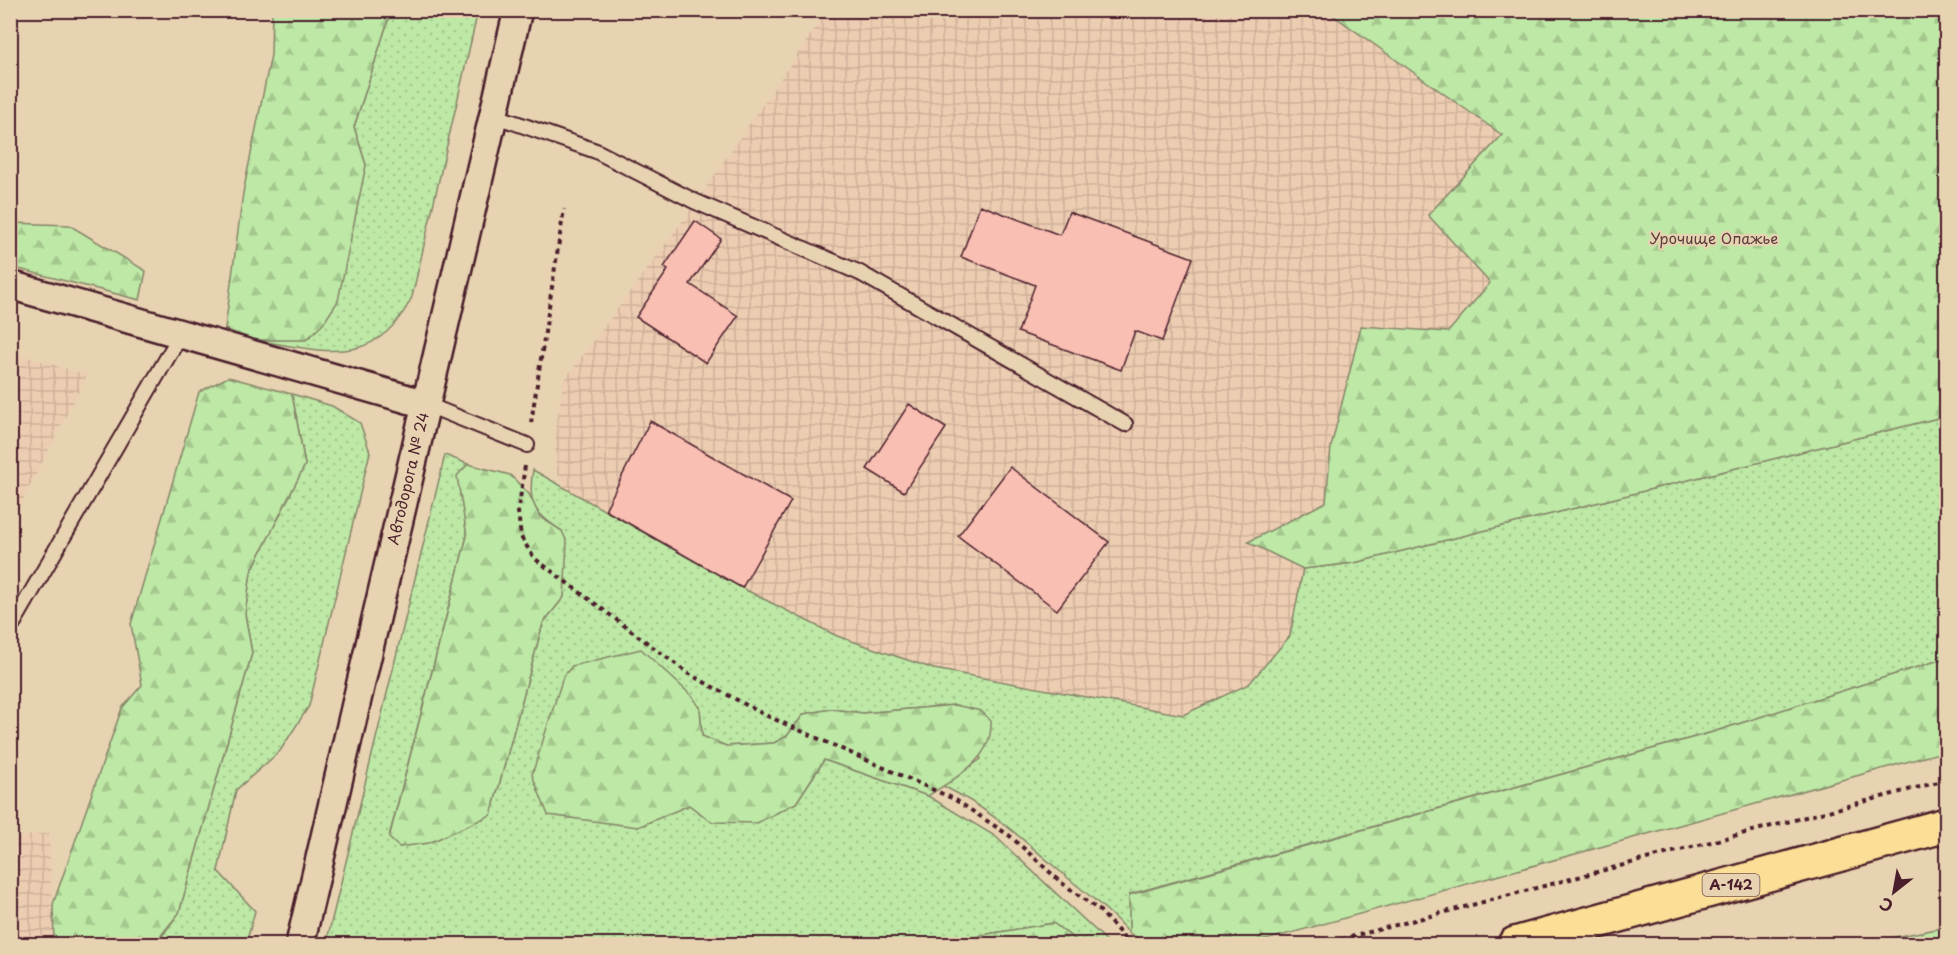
<svg xmlns="http://www.w3.org/2000/svg" width="1957" height="955" viewBox="0 0 1957 955" font-family="'Playpen Sans',sans-serif">
<style>
.industrial{fill:url(#industrial-grid)}
.grass{fill:url(#grass-dots);stroke:#848468;stroke-width:1.5}
.forest{fill:url(#forest-firs);stroke:#848468;stroke-width:1.5}
.building{fill:#fabfb3;stroke:#4a1f2b;stroke-width:1.5}
.lines{fill:none;stroke-linecap:round;stroke-linejoin:round}
.lane-casing{stroke:#4a1f2b;stroke-width:18}
.street-casing{stroke:#4a1f2b;stroke-width:32}
.highway-casing{stroke:#4a1f2b;stroke-width:38}
.path{stroke:#4a1f2b;stroke-width:4;stroke-dasharray:4.5 4.5;stroke-linecap:butt}
.lane{stroke:#e7d3b1;stroke-width:14}
.street{stroke:#e7d3b1;stroke-width:27}
.highway{stroke:#fbdf96;stroke-width:33}
.labels{text-anchor:middle;stroke-width:4.5;stroke-linejoin:round;paint-order:stroke}
.shield{fill:#e7d3b1;stroke:#795553;stroke-width:1.5}
.shield-label{font-size:14px;font-weight:bold;fill:#4a1f2b}
.park-label{font-size:15px;fill:#5b3d3d;stroke:#e7d3b1}
.street-label{font-size:15px;fill:#4a1f2b;stroke:#e7d3b1}
</style>
<defs>
<pattern id="industrial-grid" width="8" height="8" patternUnits="userSpaceOnUse" patternTransform="scale(1.5)"><rect width="8" height="8" fill="#edcdb2"/><path d="M0 4h8M4 0v8" fill="none" stroke="#cdb099"/></pattern>
<pattern id="grass-dots" width="8" height="8" patternUnits="userSpaceOnUse" patternTransform="scale(1.5)"><rect width="8" height="8" fill="#bde8a5"/><path d="M2 2h.1M6 6h.1" fill="none" stroke="#a4c78e" stroke-width="1.8" stroke-linecap="round"/></pattern>
<pattern id="forest-firs" width="22" height="20" patternUnits="userSpaceOnUse" patternTransform="scale(1.5)"><rect width="22" height="20" fill="#bde8a5"/><path d="M5 1l3.5 6h-7zM16 11l3.5 6h-7z" fill="#a4c78e"/></pattern>
</defs>
<rect width="100%" height="100%" fill="#e7d3b1"/>
<filter id="ink" filterUnits="userSpaceOnUse"><feTurbulence type="fractalNoise" baseFrequency=".0167" numOctaves="2"/><feDisplacementMap in="SourceGraphic" scale="12" xChannelSelector="R" yChannelSelector="G"/><feConvolveMatrix kernelMatrix="1 2 1 2 8 2 1 2 1" color-interpolation-filters="sRGB"/></filter>
<g filter="url(#ink)">
<path class="industrial" d="M827 11H1327L1502 135 1428 215 1490 283 1448 332 1361 326 1331 447 1326 502 1248 542 1303 569 1290 636 1249 684 1183 715 934 669 837 636 742 588 566 488 556 471 555 455 556 427 563 382 685 218Z
M11 352 87 375 11 523 10 352Z
M49 833 54 944H11L10 838Z"/>
<path class="grass" d="M391 11H478L412 297C376 371 321 350 254 340L307 339 366 165 354 127Z
M292 394 332 406 360 423 370 452 309 706 280 751 236 790 218 871 255 911 246 944H156L179 913 252 653 245 614 251 572 305 465Z
M1946 416V658L1713 732 1130 894 1129 933C1109 910 1086 893 1063 874 1025 841 989 808 943 786L981 759 955 705 863 713 831 709 804 714 787 736 774 743 726 746 702 736 700 708 638 827 689 805 712 822 796 803 824 760 928 796 995 836 1110 944H1081L1053 923 982 935 957 944H326L445 455 468 464 458 477 467 536 389 837 400 847 491 815 543 623 564 597 562 531C534 513 527 504 533 470L742 588 837 636 934 669 1183 715 1249 684 1290 636 1303 569 1354 563Z"/>
<path class="forest" d="M272 11H391L354 127 366 165 338 301 323 324 306 340H254L225 329 243 193 271 55Z
M1327 11H1946V416L1354 563 1303 569 1248 542 1326 502 1331 447 1361 326 1448 332 1490 283 1428 215 1502 135Z
M11 223 69 225 146 271 140 300 11 267Z
M228 377 292 394 305 465 251 572 245 614 252 653 179 913 154 944H54L53 904 122 708 142 685 131 624 199 392Z
M468 464 510 475 529 494 540 517 562 531 567 542 564 597 543 623 491 815 429 843 399 847 389 838 467 536 457 476Z
M641 649 693 697 700 708 702 736 726 746 774 743 787 736 804 714 831 709 863 713 955 705 981 711 991 721C993 760 956 777 928 796L824 760 796 803 757 823 712 822 689 805 638 827 548 815 532 775 563 677 572 666Z
M1946 658V751L1251 944H1148L1129 933V895L1713 732Z
M1053 923 1081 944H957L982 935Z
M1946 927V944H1860Z"/>
<path class="building" d="M980 205 1060 235 1069 212 1193 258 1162 341 1135 331 1121 370 1018 332 1035 285 961 257Z
M695 221 721 239 690 284 738 316 706 363 636 317 668 270 664 267Z
M909 404 946 428 904 492 867 469Z
M650 421 791 501 742 588 605 510Z
M1010 467 1109 542 1057 610 958 536Z
M10 897 18 944H10Z"/>
<g class="lines">
<g class="lane-casing">
<path id="lane" d="M493 115 596 151 694 201 860 273 1125 424
M425 404 527 445
M10 629 181 334"/>
</g>
<g class="street-casing">
<g id="street">
<path d="M10 285 425 404"/>
<path id="s1" d="M300 944 518 10"/>
</g>
</g>
<g class="highway-casing">
<path id="highway" d="M1515 944 1946 825"/>
</g>
<path class="path" d="M531 423 564 209
M525 466 518 512 521 537 534 558 689 674 763 714 954 799 1010 836 1062 883 1100 911 1130 944
M1324 944 1946 780"/>
<use href="#lane" class="lane"/>
<use href="#street" class="street"/>
<use href="#highway" class="highway"/>
</g>
</g>
<g class="labels">
<rect class="shield" x="1702.5" y="874" width="57" height="22" rx="4.5"/>
<g class="shield-label">
<text x="1731" y="890">А-142</text>
</g>
<g class="park-label">
<text x="1714" y="244">Урочище Опажье</text>
</g>
<g class="street-label">
<text dy="5" stroke="none"><textPath href="#s1" startOffset="478">Автодорога № 24</textPath></text>
</g>
</g>
<rect width="1957" height="955" fill="none" stroke="#e7d3b1" stroke-width="36"/>
<rect x="18" y="18" width="1921" height="919" fill="none" stroke="#4a1f2b" stroke-width="2" filter="url(#ink)"/>
<g transform="translate(1894 892) rotate(211)" stroke="#e7d3b1" stroke-width="4.5" paint-order="stroke">
<path d="M0-4.5L10 22L0 15L-10 22Z" fill="#4a1f2b"/>
<text y="-9" font-size="16" font-weight="bold" text-anchor="middle" fill="#4a1f2b">С</text>
</g>
</svg>
